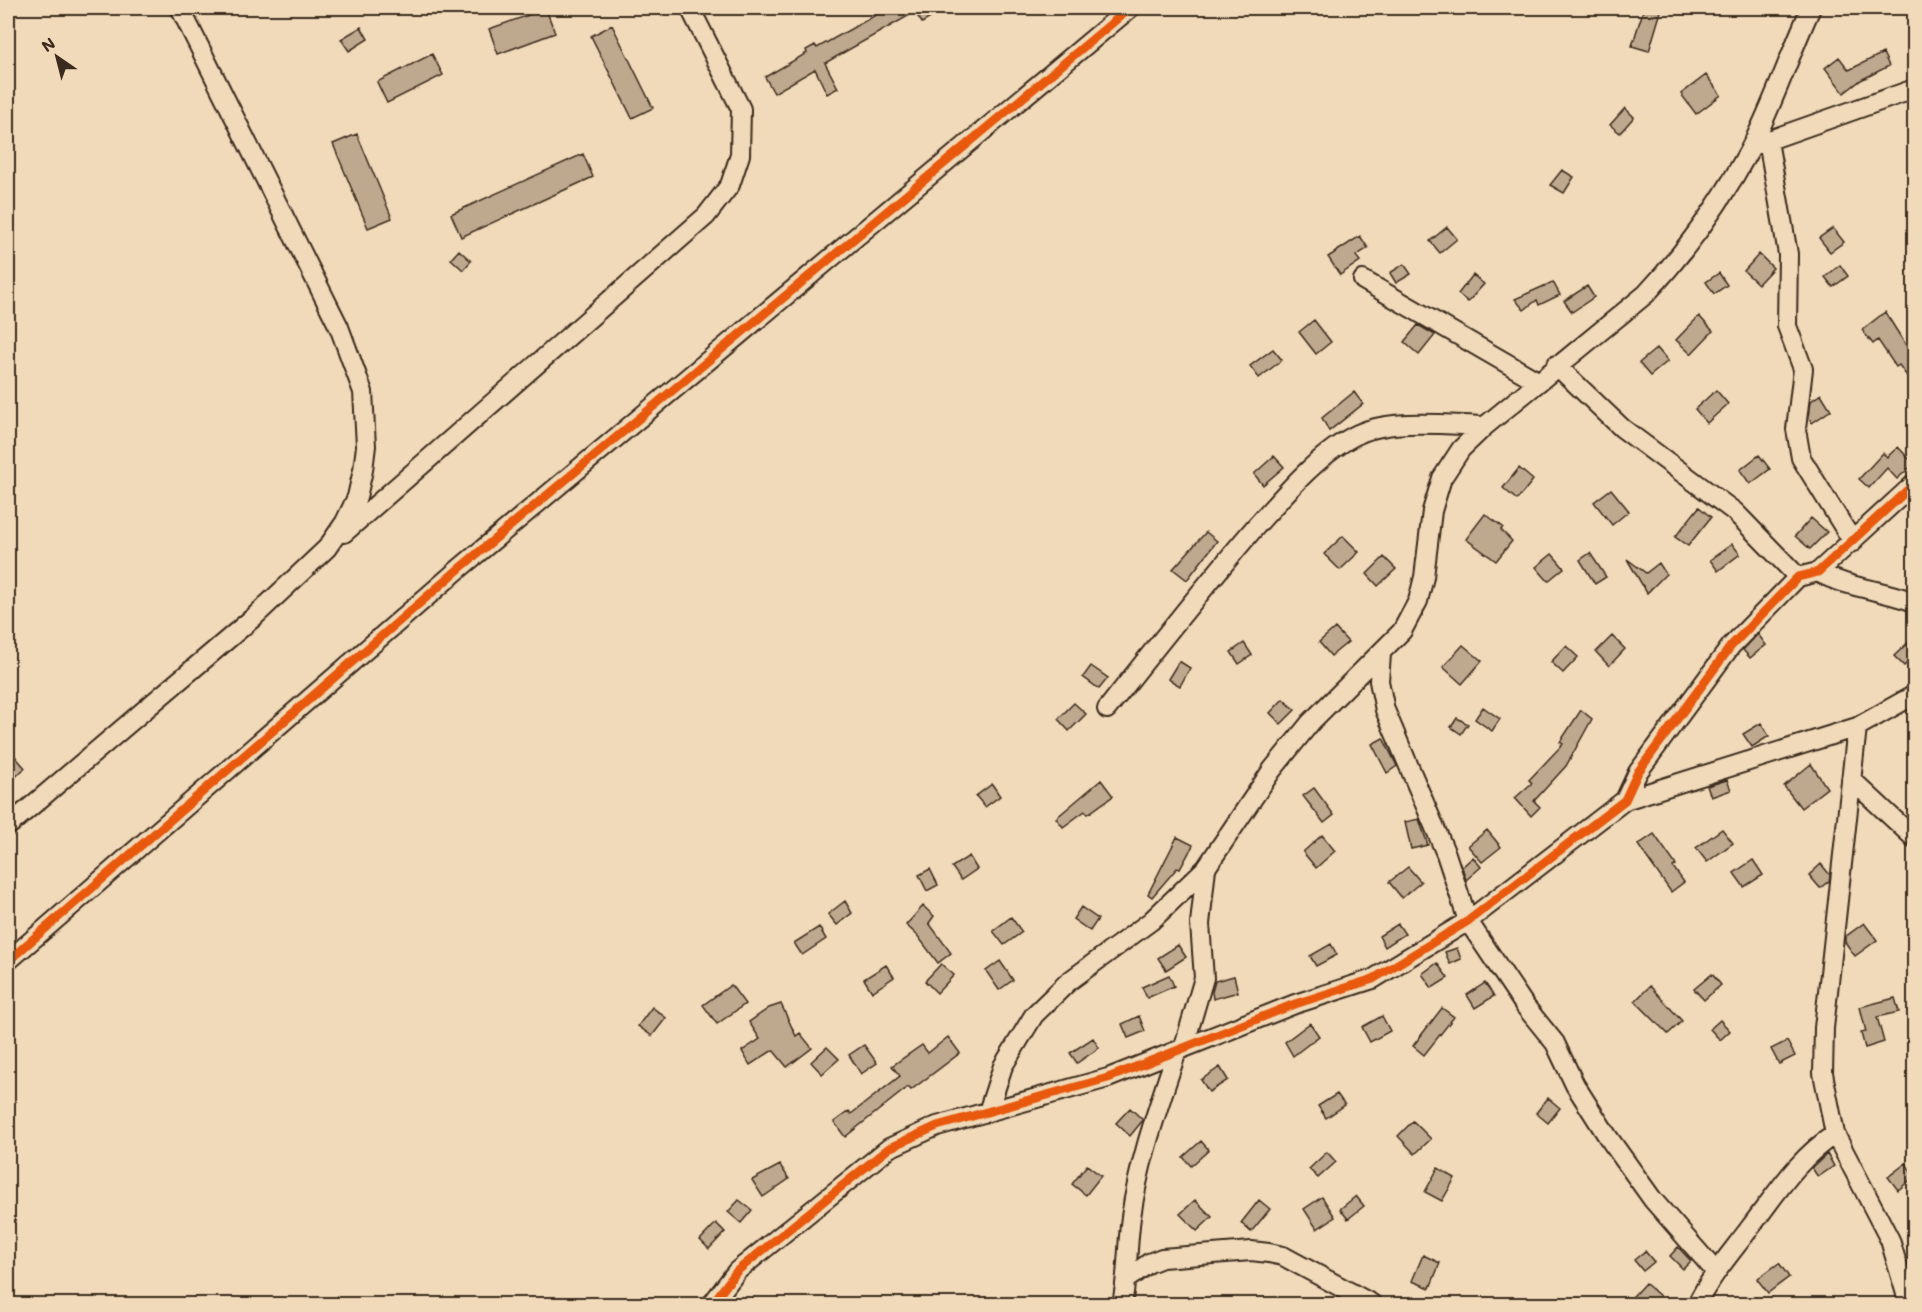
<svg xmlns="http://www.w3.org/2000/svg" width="1922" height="1312" viewBox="0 0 1922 1312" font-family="Mali,sans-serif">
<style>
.building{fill:#bea98e;stroke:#3b2a1e;stroke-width:1.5}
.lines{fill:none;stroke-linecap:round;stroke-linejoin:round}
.minor-casing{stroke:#3b2a1e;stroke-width:22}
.minor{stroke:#f0dab9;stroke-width:18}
.cycleway-casing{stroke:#f0dab9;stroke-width:13}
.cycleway{stroke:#e8590c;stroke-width:9}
</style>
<rect width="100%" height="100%" fill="#f0dab9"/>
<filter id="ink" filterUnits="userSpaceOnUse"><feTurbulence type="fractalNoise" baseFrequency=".0167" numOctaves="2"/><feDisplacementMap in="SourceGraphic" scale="12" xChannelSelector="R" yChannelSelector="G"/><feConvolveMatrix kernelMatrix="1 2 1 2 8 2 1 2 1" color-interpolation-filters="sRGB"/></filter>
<g filter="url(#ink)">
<path class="building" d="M888 8H947L922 23 915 12 825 63 838 88 827 94 815 69 774 93 765 77 807 53 806 50 815 45 817 48Z
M1644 8H1662L1649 51 1632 46Z
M546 9 555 33 498 54 489 29Z
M612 25 653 108 632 118 591 36Z
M361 27 368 39 349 51 341 39Z
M1883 53 1889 66 1861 80 1844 93 1825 68 1839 57 1849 70Z
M432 54 443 75 387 103 377 82Z
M1706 75 1721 95 1696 114 1681 94Z
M1625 108 1634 117 1620 133 1610 125Z
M357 134 392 218 368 228 333 144Z
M583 154 593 177 461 237 451 214Z
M1562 170 1574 177 1564 193 1550 185Z
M1447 227 1457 239 1440 253 1430 241Z
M1833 228 1844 242 1830 252 1819 238Z
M1360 236 1368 248 1356 256 1360 261 1340 275 1328 257Z
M459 250 471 261 463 270 451 259Z
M1759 254 1773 268 1758 284 1744 271Z
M1404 264 1411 274 1396 283 1390 273Z
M1840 265 1848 276 1833 287 1825 277Z
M1719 273 1727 285 1714 294 1706 282Z
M1473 275 1484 284 1468 302 1458 294Z
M1553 282 1560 295 1539 305 1537 300 1524 310 1515 299Z
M1587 286 1594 297 1572 312 1564 301Z
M1885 312 1914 358V386L1899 365 1896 367 1878 340 1873 344 1862 330Z
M1699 316 1713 331 1691 354 1676 340Z
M1314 320 1331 342 1316 354 1299 332Z
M1418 325 1435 335 1419 355 1404 342Z
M1657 348 1668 361 1650 376 1639 363Z
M1273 349 1282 360 1259 378 1250 366Z
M1716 390 1728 404 1707 423 1695 409Z
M1354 392 1363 404 1329 431 1322 418Z
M1821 394 1831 410 1812 423 1809 418 1811 401Z
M1898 447 1914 464 1897 479 1887 468 1869 488 1859 479 1883 453 1887 457Z
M1759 455 1770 469 1750 484 1740 470Z
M1274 456 1284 467 1263 485 1254 474Z
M1519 468 1533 480 1517 500 1503 488Z
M1611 489 1629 511 1612 525 1594 502Z
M1699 507 1711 517 1688 546 1675 537Z
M1485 514 1503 527 1501 530 1512 541 1496 561 1466 539Z
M1811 518 1827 532 1810 549 1795 536Z
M1206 532 1217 541 1187 580 1173 569Z
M1343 536 1359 552 1340 570 1324 554Z
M1732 544 1740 554 1718 571 1710 560Z
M1590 553 1606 577 1595 584 1580 560Z
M1552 554 1564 568 1548 581 1536 567Z
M1384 557 1396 569 1378 586 1367 574Z
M1627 559 1646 573 1659 563 1666 574 1647 593Z
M1335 628 1348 642 1331 656 1319 642Z
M1758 634 1766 645 1750 658 1743 650Z
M1612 636 1625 649 1609 666 1596 652Z
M1914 637V656L1904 666 1894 656Z
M1244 643 1252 655 1239 664 1231 652Z
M1463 645 1482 661 1462 684 1443 667Z
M1566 646 1578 657 1563 673 1551 662Z
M1179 661 1190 668 1180 686 1168 679Z
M1091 666 1108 678 1099 689 1083 677Z
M1283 699 1295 710 1281 724 1270 713Z
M1074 703 1086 714 1069 731 1058 719Z
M1483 707 1500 719 1492 731 1475 719Z
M1581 710 1592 719 1566 766 1534 801 1540 807 1531 816 1515 798 1532 783 1529 780 1563 744 1560 742Z
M1457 718 1468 724 1461 734 1451 727Z
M1761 723 1769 736 1752 747 1743 734Z
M1383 738 1397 766 1387 773 1372 744Z
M8 748 25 768 8 784Z
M1811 764 1827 788 1801 808 1784 786Z
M1101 780 1113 796 1088 814 1085 811 1063 827 1056 818Z
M1727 780 1731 790 1711 797 1707 786Z
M992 784 1000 796 985 807 976 796Z
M1314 788 1334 815 1324 823 1303 796Z
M1419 819 1428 845 1411 849 1405 822Z
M1722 829 1733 843 1707 862 1696 848Z
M1487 830 1501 847 1482 862 1468 846Z
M1654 834 1676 865 1673 867 1684 882 1671 892 1638 845Z
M1322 835 1335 851 1316 868 1303 852Z
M1177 837 1193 845 1180 869 1177 868 1152 897 1148 894Z
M969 856 977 869 961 880 952 867Z
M1473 857 1481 867 1466 880 1462 867Z
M1753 860 1763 875 1744 887 1734 873Z
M1821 864 1830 875 1829 881 1820 888 1809 875Z
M1408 867 1421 882 1402 898 1389 882Z
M930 869 938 885 927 891 919 875Z
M845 901 852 913 837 925 828 914Z
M923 906 934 916 929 923 951 953 938 963 917 935 906 925Z
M1081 907 1098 919 1090 931 1073 919Z
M1011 917 1022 932 1004 945 993 931Z
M1864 923 1877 940 1855 956 1845 942V937Z
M1398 924 1405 934 1385 947 1379 936Z
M819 927 826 939 802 955 794 943Z
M1331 944 1337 955 1316 966 1310 956Z
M1178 945 1186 957 1166 970 1158 958Z
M1457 948 1461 959 1450 964 1445 952Z
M1000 961 1013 980 999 990 986 971Z
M1437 963 1448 978 1432 988 1422 974Z
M941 964 954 975 937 993 925 981Z
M886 965 894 977 872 992 864 979Z
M1712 974 1721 985 1704 1000 1694 989Z
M1169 975 1174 986 1147 998 1142 987Z
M1234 976 1238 992 1213 999 1212 992 1215 981Z
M1485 983 1494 996 1475 1008 1467 995Z
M731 985 745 1004 717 1024 703 1005Z
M1650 986 1682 1021 1668 1034 1635 1001Z
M1895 998 1899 1012 1877 1017 1884 1042 1865 1048 1861 1033 1866 1032 1860 1007Z
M781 1004 796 1036 800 1033 812 1048 787 1067 773 1050 750 1065 742 1051 760 1039 749 1022 769 1008Z
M652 1007 666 1018 652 1036 638 1026Z
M1442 1008 1454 1017 1424 1055 1413 1046Z
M1139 1016 1145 1031 1128 1038 1122 1024Z
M1382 1016 1390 1031 1370 1042 1362 1027Z
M1720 1020 1730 1031 1720 1040 1710 1029Z
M1310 1023 1319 1036 1293 1056 1285 1042Z
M948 1037 960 1053 911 1090 908 1087 845 1137 834 1122 849 1111 851 1114 900 1076 892 1066 922 1045 928 1053Z
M1093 1038 1099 1048 1077 1063 1070 1053Z
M1787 1041 1795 1056 1779 1064 1771 1049Z
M864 1045 877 1063 861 1074 849 1055Z
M827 1047 839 1059 822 1074 811 1062Z
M1220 1067 1228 1080 1209 1092 1201 1080Z
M1337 1094 1345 1105 1326 1118 1318 1106Z
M1548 1098 1560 1108 1548 1123 1536 1113Z
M1130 1108 1143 1120 1130 1136 1116 1123Z
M1413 1121 1431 1139 1415 1154 1398 1136Z
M1201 1141 1209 1150 1191 1166 1183 1157Z
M1327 1152 1336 1162 1318 1178 1309 1169Z
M1827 1154 1834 1166 1818 1177 1812 1168Z
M1906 1163 1914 1177 1898 1190 1888 1177Z
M780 1165 789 1179 763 1197 752 1180Z
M1087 1165 1101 1176 1086 1195 1072 1184Z
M1438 1168 1455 1178 1442 1201 1425 1192Z
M1356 1196 1364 1206 1348 1219 1340 1209Z
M1322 1197 1335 1217 1317 1229 1304 1209Z
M739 1200 752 1210 741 1223 728 1212Z
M1195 1200 1212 1217 1197 1231 1180 1214Z
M1259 1200 1270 1209 1251 1232 1241 1223Z
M716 1223 725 1232 709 1249 700 1240Z
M1678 1247 1691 1261 1683 1269 1670 1256Z
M1645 1251 1654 1262 1643 1271 1634 1260Z
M1423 1255 1440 1263 1430 1288 1412 1281Z
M1779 1263 1789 1277 1768 1293 1757 1279Z
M1645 1283 1660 1296 1652 1305H1625Z"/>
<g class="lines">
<g class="minor-casing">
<path id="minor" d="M1768 141 1788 254 1787 326 1803 369 1796 429 1801 458 1853 542
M1758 144 1914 89
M1363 280 1539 382
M1556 365 1622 428 1735 512 1798 577
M344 533 706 216 730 185 740 155 741 109 690 8
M1818 572C1847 588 1883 590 1914 602
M1381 654 1379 681 1385 710 1446 854 1468 921 1525 1006 1555 1043 1575 1085 1608 1137 1653 1200 1716 1272
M1107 709C1156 647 1205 585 1257 525 1285 494 1320 452 1358 434 1391 418 1449 425 1485 426
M1857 727 1824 1028 1823 1073 1835 1134 1890 1240 1909 1304
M1851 779 1914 838
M1625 800 1857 727 1914 695
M8 826 254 617 327 548 345 522 357 497 363 470 366 446 363 392 339 327 180 8
M8 961 460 568 1130 8
M1184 1046 1204 978 1200 924 1206 868
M988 1112 1003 1066 1034 1015 1068 982 1151 921 1206 868 1272 770 1311 722 1402 631 1418 601 1424 577 1432 511 1442 478 1461 449 1485 426 1646 294C1686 251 1723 199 1751 147 1774 103 1790 53 1811 8
M1127 1279 1149 1263 1162 1258 1251 1251 1269 1253 1283 1256 1372 1304
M712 1304 737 1271 889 1148 937 1126 1108 1078 1295 1004 1373 979 1468 921 1625 800 1638 772 1731 646 1798 577 1818 572 1914 484
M1122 1304C1128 1275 1127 1246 1131 1217 1139 1160 1159 1105 1177 1051
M1697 1304C1710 1277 1731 1253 1749 1229 1776 1194 1798 1158 1835 1134"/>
</g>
<use href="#minor" class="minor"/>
<g class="cycleway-casing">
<path id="cycleway" d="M8 961 460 568 1130 8
M712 1304 737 1271 889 1148 937 1126 1108 1078 1295 1004 1373 979 1468 921 1625 800 1638 772 1731 646 1798 577 1818 572 1914 484"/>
</g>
<use href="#cycleway" class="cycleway"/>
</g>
</g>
<rect width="1922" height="1312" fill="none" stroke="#f0dab9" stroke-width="30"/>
<rect x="15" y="15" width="1892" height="1282" fill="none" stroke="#3b2a1e" stroke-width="2" filter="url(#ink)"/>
<g transform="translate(57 57) rotate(325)" stroke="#f0dab9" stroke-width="4.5" paint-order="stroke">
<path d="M0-4.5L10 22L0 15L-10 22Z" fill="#3b2a1e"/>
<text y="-9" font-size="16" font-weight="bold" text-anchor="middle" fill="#3b2a1e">N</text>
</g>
</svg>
